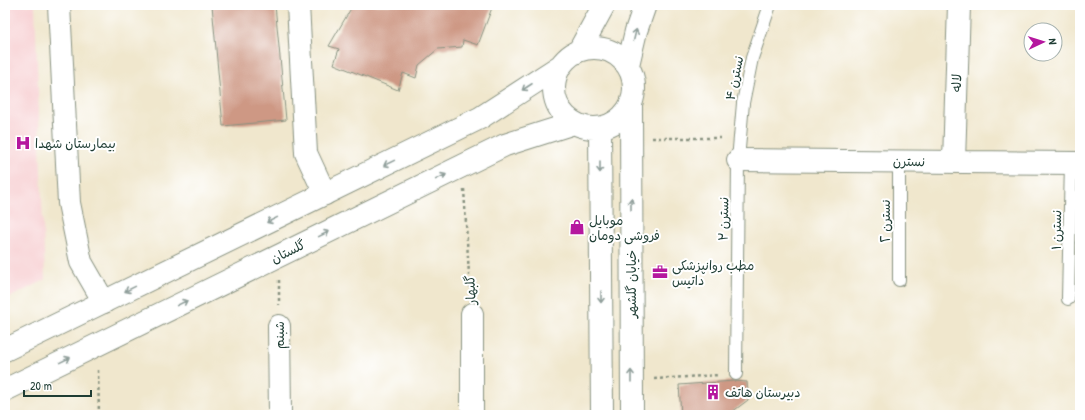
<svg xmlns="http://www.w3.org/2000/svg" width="1085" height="420" viewBox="0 0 1085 420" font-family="'Patrick Hand','Playpen Sans Arabic',sans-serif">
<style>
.built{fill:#f7cfd1}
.building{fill:#ce9884}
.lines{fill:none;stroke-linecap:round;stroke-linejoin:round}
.lane-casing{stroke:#889280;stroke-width:14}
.street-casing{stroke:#889280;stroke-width:24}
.secondary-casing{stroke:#889280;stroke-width:24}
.path{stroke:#889280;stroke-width:2.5;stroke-dasharray:3 3;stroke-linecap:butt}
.lane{stroke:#fff;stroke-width:12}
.street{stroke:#fff;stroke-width:22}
.secondary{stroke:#fff;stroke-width:22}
.oneway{stroke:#8f9e9a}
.labels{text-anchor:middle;stroke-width:4;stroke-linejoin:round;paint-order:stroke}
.street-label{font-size:13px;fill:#1f3d34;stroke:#fff}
.poi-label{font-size:13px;fill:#1f3d34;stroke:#fff;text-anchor:start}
</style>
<rect width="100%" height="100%" fill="#fff"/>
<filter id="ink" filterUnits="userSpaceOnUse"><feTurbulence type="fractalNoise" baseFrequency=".025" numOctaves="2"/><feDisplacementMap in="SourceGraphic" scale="8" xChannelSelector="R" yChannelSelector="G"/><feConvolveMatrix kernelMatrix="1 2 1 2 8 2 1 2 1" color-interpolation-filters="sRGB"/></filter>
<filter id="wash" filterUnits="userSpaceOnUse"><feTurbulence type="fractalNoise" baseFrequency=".012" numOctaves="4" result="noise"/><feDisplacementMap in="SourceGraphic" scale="16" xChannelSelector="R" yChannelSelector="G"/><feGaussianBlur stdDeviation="0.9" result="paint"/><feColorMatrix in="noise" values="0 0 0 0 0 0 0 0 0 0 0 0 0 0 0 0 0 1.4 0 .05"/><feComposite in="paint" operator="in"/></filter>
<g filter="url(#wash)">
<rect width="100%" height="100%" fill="#f0e7cd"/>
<path class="built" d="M5 5H35L45 280 5 300Z"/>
<g id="blocks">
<path class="building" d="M212 5H275L286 120 223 126Z
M353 5H493L478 45 463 40 462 47 438 49 419 65 416 78 403 73 398 90 334 64 339 49 329 46Z
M734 381 747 382 748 400 728 415H681L679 385Z"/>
</g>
</g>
<g filter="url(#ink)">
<use href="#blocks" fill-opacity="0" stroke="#889280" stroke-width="1"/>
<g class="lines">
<g class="lane-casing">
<path id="lane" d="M899 280V161
M1068 299 1071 162
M736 374 738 160 743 103 752 58 770 5"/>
</g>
<g class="street-casing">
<path id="street" d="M59 5 69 203 81 262 104 302
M298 5 306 153 325 194
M738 160 1080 163
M954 161 959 5
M472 314V415
M279 326 280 415"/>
</g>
<g class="secondary-casing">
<path id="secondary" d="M554 88a40 40 0 1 1 80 0a40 40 0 1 1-80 0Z
M580 49 604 5
M628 65 636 31 645 5
M631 104 632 415
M600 128 602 415
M5 350 480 118 560 66
M5 390 505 145 574 123"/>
</g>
<path class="path" d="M652 138H723
M464 189 470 292
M279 280V305
M98 370 99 415
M654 379 719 375"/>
<use href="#lane" class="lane"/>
<use href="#street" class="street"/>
<use href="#secondary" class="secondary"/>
</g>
<defs><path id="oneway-shaft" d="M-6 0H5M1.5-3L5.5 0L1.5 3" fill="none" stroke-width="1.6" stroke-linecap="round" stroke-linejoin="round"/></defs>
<g class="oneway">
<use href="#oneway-shaft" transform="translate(635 35) rotate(-76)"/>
<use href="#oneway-shaft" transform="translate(527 87) rotate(147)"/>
<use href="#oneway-shaft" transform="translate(389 163) rotate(154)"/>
<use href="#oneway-shaft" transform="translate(600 167) rotate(90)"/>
<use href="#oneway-shaft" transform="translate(441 177) rotate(-26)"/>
<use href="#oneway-shaft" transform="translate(631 204) rotate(-90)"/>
<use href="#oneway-shaft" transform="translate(272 220) rotate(154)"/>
<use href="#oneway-shaft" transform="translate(324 234) rotate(-26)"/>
<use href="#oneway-shaft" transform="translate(130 289) rotate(154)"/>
<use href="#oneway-shaft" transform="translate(601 297) rotate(90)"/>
<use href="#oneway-shaft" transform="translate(182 303) rotate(-26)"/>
<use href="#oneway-shaft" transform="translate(65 360) rotate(-26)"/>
<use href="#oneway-shaft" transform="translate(631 376) rotate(-90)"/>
</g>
</g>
<defs>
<g id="hospital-bare" transform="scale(1.2)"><path d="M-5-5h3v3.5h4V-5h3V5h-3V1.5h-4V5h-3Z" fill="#b5179e" stroke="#fff" stroke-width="2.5" paint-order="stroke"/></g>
<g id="shop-bare" transform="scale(1.2)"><path d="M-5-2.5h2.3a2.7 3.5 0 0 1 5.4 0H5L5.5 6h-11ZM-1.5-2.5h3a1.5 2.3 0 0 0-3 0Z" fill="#b5179e" stroke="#fff" stroke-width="2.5" paint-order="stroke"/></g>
<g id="office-bare" transform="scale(1.2)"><path d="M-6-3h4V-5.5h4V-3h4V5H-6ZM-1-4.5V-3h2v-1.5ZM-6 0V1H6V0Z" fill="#b5179e" stroke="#fff" stroke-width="2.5" paint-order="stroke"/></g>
<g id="building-bare" transform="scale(1.2)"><path d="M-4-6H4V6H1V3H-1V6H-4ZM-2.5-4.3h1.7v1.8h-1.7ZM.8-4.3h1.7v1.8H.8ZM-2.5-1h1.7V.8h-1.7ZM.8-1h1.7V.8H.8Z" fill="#b5179e" stroke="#fff" stroke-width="2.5" paint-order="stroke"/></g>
</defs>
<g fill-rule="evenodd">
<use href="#hospital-bare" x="23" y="143"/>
<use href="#shop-bare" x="577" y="227"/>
<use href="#office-bare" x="660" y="272"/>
<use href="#building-bare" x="713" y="392"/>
</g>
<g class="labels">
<g class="street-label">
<text transform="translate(734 78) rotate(-78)" y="5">نسترن ۴</text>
<text transform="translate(956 83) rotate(-88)" y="5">لاله</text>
<text transform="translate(909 161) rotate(1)" y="5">نسترن</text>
<text transform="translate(723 219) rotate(-89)" y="5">نسترن ٣</text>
<text transform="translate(885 221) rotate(-90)" y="5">نسترن ٢</text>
<text transform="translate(1056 230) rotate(-89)" y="5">نسترن ١</text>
<text transform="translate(288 251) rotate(-26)" y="5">گلستان</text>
<text transform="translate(631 284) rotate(-90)" y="5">خیابان گلشهر</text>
<text transform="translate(470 290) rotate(-93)" y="5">گلبهار</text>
<text transform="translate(279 335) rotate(-90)" y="5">شبنم</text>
</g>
<g class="poi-label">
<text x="35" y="148">بیمارستان شهدا</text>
<text x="589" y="225">موبایل<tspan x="589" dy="15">فروشی دومان</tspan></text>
<text x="672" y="270">مطب روانپزشکی<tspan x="672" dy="15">داتیس</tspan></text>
<text x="725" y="397">دبیرستان هاتف</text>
</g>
</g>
<rect width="1085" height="420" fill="none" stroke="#fff" stroke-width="20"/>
<g transform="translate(1043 42) rotate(86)"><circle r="19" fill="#ffffff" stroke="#a5b1ae"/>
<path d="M0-3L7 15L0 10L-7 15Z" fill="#b5179e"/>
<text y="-6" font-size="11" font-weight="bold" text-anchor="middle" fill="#1f3d34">N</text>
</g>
<path d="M24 390v6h67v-6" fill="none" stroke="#1f3d34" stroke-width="2"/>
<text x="30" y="390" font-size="12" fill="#1f3d34" stroke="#ffffff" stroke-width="3" paint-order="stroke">20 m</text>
</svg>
